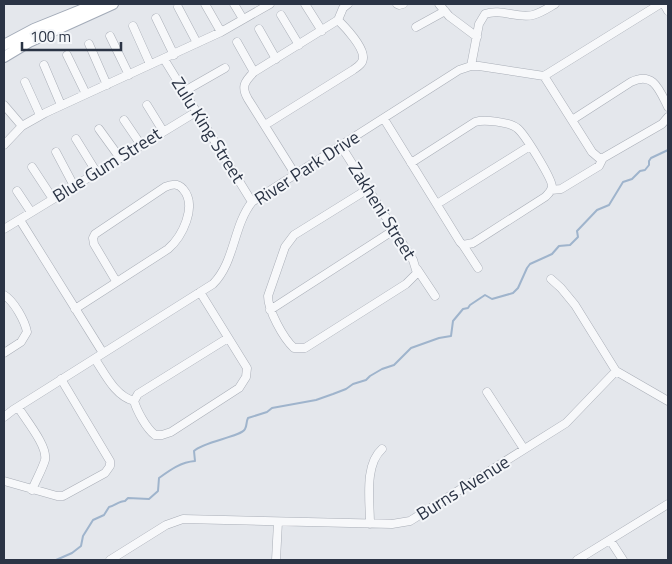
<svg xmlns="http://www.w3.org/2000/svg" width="672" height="564" viewBox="0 0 672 564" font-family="'Titillium Web',sans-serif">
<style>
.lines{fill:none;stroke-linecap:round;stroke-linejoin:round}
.stream{stroke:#9fb4cc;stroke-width:2}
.minor-casing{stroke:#a9aeb7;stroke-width:9}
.major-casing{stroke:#a3abb8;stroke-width:12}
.minor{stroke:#f7f8fa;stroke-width:8}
.major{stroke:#fff;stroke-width:10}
.labels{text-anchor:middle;stroke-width:4;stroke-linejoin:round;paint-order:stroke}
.street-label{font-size:18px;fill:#2b3445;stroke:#f4f6f9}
</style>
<rect width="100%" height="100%" fill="#e4e7ec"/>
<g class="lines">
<path class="stream" d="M56 560 72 553 81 546 83 536 93 520 104 515 109 507C115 506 119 501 125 501L128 498 149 499 158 491 159 478C170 470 181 462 195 461L194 451C204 441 241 437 245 429 247 426 246 422 248 418L267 412 272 408 316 400 333 394 346 389 353 384 366 380 370 376 382 369 394 365 411 348 439 338 451 336 453 321 463 309 468 308 470 305 485 295 492 299 513 293 518 288 527 268 530 264 552 254 559 246 570 245 578 237 577 231 597 210 609 205 623 182 632 179 640 171 645 170 649 165V161L651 158 668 150"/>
<g class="minor-casing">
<path id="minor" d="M205 4 221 32
M234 4 243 19
M305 4 322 31
M397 4 399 5 403 4
M439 4 449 16 477 37
M664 4 668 11
M178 7 197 43
M281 15 299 45
M156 18 174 55
M338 20 343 8 348 4
M133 26 150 64
M416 27 445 11
M259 29 276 59
M110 36 129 75
M237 42 254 72
M89 44 107 85
M67 55 86 94
M164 59 252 202
M44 65 61 105
M471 66 479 24 485 14C501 8 517 19 533 15 541 13 548 8 555 4
M544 76 592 152 599 158H603
M25 82 40 115
M183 92 225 68
M4 105 22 126
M147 105 163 131
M384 119 460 242 463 245 473 243 545 197C548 194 551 192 552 187 553 180 524 133 517 128 509 122 484 119 475 122L411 163
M124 120 141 145
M572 120 631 82C653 71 659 89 668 107
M265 125 353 70C357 67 363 64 363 58 364 47 345 27 338 20L254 72C244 82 241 87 248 99L295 174
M99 129 120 158
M76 139 97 173
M4 145 22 126 45 113 221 32 270 4
M341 146 413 260 417 273 406 284 305 348H294C283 338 268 310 268 296L285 247 294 235 368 189
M56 152 74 186
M603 158 662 124 668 117
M32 167 53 199
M551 190 561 189 599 166 603 158
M17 191 31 212
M437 204 530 146
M20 220 103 353
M4 229 196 112
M463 245 478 268
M417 269 435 296
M551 279 561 288 575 305 616 371 668 401
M200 292 247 368 246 377 239 388 171 432 162 435H155C146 428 137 411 134 401L138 394 228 338
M4 295C14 301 25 321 27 332L21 342 4 353
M75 309 168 249C182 237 198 206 183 189 178 183 172 184 165 187L95 234 93 238 94 244 116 281
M270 310 394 230
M95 359C105 374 115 396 134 401
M487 392 524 449
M18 407C25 419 48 446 45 460 42 470 36 480 32 490
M4 417 13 410 213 284C235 262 233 226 252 202L459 70 471 66H479L544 76 660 4
M4 481 57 496H63L105 473 110 466V461L61 379
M370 524C370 501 364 465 382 449
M610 540 623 560
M110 560 166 525 183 519 392 524 410 521 566 423 616 371
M276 560 278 522
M577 560 668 504"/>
</g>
<g class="major-casing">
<path id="major" d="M4 45 34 29 96 4
M4 57 29 42 113 4"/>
</g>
<use href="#minor" class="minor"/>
<use href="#major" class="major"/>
</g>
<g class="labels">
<g class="street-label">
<text transform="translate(208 130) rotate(58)" y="6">Zulu King Street</text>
<text transform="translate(107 165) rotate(-32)" y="6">Blue Gum Street</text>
<text transform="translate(307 168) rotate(-33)" y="6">River Park Drive</text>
<text transform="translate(382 211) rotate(58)" y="6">Zakheni Street</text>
<text transform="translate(463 488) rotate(-32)" y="6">Burns Avenue</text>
</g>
</g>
<rect width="672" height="564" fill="none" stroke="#2b3445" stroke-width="10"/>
<path d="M22 42v8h99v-8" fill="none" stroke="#2b3445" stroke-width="2.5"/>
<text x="30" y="42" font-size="15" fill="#2b3445" stroke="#f4f6f9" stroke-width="4" paint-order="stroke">100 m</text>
</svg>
